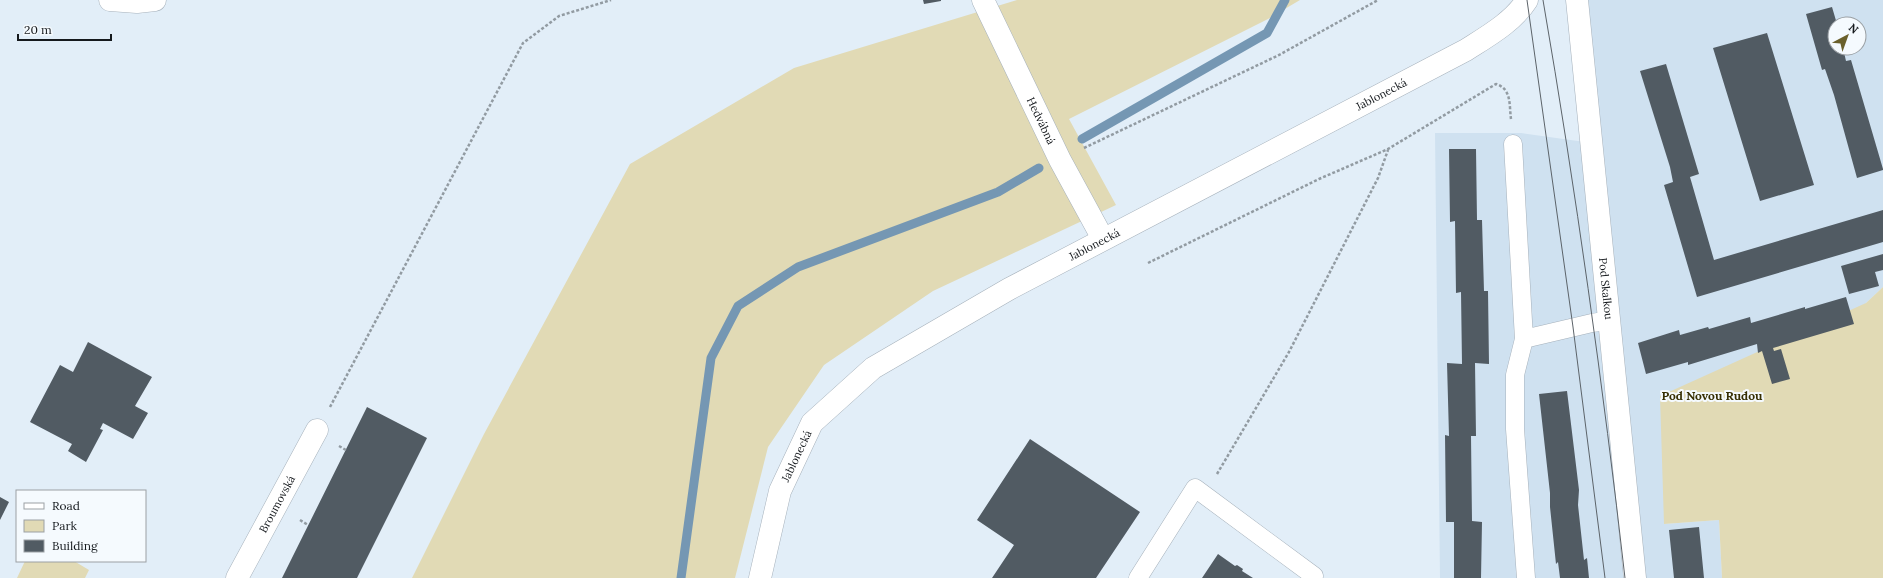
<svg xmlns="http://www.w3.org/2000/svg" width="1883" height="578" viewBox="0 0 1883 578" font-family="Lora,serif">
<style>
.built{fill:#cfe1f0;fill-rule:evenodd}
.green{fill:#e1dab5}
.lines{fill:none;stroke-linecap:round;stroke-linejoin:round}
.stream{stroke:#7597b3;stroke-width:9}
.building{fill:#515b63}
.service-casing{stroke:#a6b1bb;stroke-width:19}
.minor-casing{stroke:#a6b1bb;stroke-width:23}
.secondary-casing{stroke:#a6b1bb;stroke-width:23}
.path{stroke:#929ba2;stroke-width:2.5;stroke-dasharray:3 2;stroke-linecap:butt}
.service{stroke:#fff;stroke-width:18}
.minor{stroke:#fff;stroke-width:22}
.secondary{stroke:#fff;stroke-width:22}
.tram{stroke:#5c6369;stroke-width:1}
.labels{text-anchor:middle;stroke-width:4;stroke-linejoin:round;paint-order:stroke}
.street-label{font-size:11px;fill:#15191d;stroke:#f5fafe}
.neighbourhood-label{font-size:12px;font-weight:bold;fill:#372f03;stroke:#f5fafe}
</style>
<rect width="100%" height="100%" fill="#e2eef8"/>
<path class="built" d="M1577 0H1883V287L1866 303 1664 524 1719 520 1722 578H1440L1435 133H1521L1592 143ZM1835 24H1859V48H1835Z"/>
<path class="green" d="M1017 0H1300L1268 19 1069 119 1116 205 933 291 824 365 768 447 735 578H412L484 434 630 164 794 68Z
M1883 287V578H1722L1719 520 1664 524 1660 396 1866 303Z
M25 561H74L89 570 85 578H17Z"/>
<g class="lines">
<path class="stream" d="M1082 139 1267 33 1285 0
M681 578 711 358 738 306 798 267 998 192 1039 168"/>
</g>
<path class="building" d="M923 0H941V1L924 4Z
M1832 7 1837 24H1835V48H1843L1846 61 1851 60 1883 169V170L1857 178 1834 95 1825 69 1822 70 1806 14Z
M1767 33 1814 185 1760 201 1713 48Z
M1666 64 1699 174 1690 177 1714 260 1883 210V242L1697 297 1664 185 1673 182 1670 167 1640 71Z
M1449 149H1476L1477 220H1482L1484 291H1488L1489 364 1475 363 1476 436H1471L1472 521 1482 522 1481 578H1454V522H1446L1445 435 1449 436 1447 363 1462 364 1461 292 1456 293 1455 221 1450 222Z
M1883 254V270L1875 272 1879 286 1849 294 1841 266Z
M1846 297 1854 324 1773 348 1774 351 1781 349 1790 379 1772 384 1762 351 1758 353 1757 344 1688 365V362L1646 374 1638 343 1679 330 1680 335 1708 327 1709 329 1750 317 1751 323 1805 307V309Z
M88 342 152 377 135 406 148 413 133 439 103 423 100 429 103 430 86 462 68 451 72 444 30 422 60 365 73 372Z
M1567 391 1579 490 1578 505 1584 560 1587 558 1589 578H1560L1558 562 1556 564 1550 507V493L1539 394Z
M367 407 427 438 357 578H282Z
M1030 439 1140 512 1096 578H992L1014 545 977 520Z
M0 497 9 502 0 520Z
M1699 527 1704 578H1674L1669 530Z
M1218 554 1235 566 1237 565 1243 569 1242 571 1253 578H1202Z"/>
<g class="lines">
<g class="service-casing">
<path id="service" d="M1513 144 1524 339 1515 375V429L1526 578
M1524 339 1592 323 1610 320
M1138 578 1195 488 1314 576 1313 578"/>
</g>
<g class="minor-casing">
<g id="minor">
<path d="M110 0 137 2 155 0"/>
<path id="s1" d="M983 0 1060 160 1103 239"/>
<path id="s2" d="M1577 0 1635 578"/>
<path id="s3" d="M237 578 317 430"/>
</g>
</g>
<g class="secondary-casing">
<g id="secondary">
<path id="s4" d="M760 578 780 491 812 423 873 368 1009 289 1466 50C1488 36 1513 22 1527 0"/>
</g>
</g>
<path class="path" d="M1084 148 1279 55 1378 0
M1148 263 1319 179 1388 149 1496 84C1512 89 1509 105 1511 119
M330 407 523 43 559 16 611 0
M339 446 346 450
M1217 474 1289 352 1378 178 1388 150
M300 520 308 525"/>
<use href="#service" class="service"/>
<use href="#minor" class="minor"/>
<use href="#secondary" class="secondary"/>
<path class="tram" d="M1527 0 1573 327 1605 578
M1543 0C1576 192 1603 385 1625 578"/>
</g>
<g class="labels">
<g class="street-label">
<text dy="4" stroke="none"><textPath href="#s4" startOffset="824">Jablonecká</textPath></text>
<text dy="4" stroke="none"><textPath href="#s1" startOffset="134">Hedvábná</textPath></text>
<text dy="4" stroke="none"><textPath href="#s4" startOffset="500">Jablonecká</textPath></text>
<text dy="4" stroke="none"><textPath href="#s2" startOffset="290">Pod Skalkou</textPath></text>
<text dy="4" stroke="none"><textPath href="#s4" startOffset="128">Jablonecká</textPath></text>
<text dy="4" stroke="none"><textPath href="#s3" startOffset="84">Broumovská</textPath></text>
</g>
<g class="neighbourhood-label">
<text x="1712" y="400">Pod Novou Rudou</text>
</g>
</g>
<rect x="16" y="490" width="130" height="72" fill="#f5fafe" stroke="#9ba0a4"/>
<rect x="24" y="503" width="20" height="6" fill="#ffffff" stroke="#9ba0a4"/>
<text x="52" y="510" font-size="12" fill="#15191d">Road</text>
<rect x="24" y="520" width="20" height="12" fill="#e1dab5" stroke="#9ba0a4"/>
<text x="52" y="530" font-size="12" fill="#15191d">Park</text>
<rect x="24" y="540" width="20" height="12" fill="#515b63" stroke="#9ba0a4"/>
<text x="52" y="550" font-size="12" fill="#15191d">Building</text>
<g transform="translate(1847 36) rotate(41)"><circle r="19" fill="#f5fafe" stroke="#9ba0a4"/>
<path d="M0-3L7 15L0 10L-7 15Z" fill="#6a602c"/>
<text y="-6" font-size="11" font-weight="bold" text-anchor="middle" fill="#15191d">N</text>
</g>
<path d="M18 34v6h93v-6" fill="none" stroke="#15191d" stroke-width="2"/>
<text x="24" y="34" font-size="12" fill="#15191d" stroke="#f5fafe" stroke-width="3" paint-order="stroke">20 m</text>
</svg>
